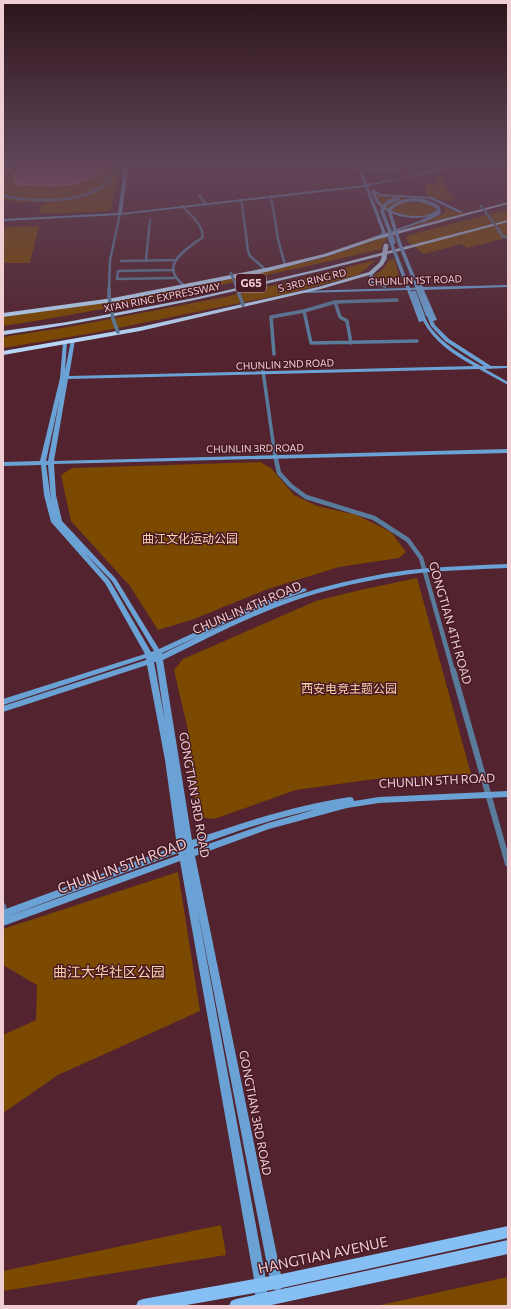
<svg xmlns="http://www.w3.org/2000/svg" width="511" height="1309" viewBox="0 0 511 1309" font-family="Commissioner,'Noto Sans SC',sans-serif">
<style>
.green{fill:#7b4900}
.water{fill:#c75873;stroke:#d37c90}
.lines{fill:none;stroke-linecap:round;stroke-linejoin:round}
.street-far3{stroke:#597c9c;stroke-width:2.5}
.street-far2{stroke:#597c9c;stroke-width:3.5}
.street-far1{stroke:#597c9c;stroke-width:4.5}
.street{stroke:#597c9c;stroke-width:6}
.secondary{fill:#6aa2d6;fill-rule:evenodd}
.primary{fill:#85bff4;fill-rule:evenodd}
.highway{fill:#b6d7f7;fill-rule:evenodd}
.street-bridge-far1{stroke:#597c9c;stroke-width:2.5}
.street-bridge{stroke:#597c9c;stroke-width:3.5}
.secondary-bridge-far1{stroke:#6aa2d6;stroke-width:3.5}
.secondary-bridge{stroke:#6aa2d6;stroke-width:5}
.highway-bridge{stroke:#b6d7f7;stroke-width:5}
.labels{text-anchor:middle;stroke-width:3;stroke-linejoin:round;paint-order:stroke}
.far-street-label{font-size:10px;fill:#efcfd4;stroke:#481a25}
.shield{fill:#481a25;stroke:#bd99a0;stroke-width:1}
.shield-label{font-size:11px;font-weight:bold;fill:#efcfd4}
.park-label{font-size:12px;fill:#fbd3ab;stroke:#481a25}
.street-label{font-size:12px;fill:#efcfd4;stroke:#481a25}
.near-street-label{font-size:14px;fill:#efcfd4;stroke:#481a25}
.near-park-label{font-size:14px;fill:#fbd3ab;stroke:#481a25}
</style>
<rect width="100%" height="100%" fill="#53242f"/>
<path class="green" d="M3 160H204L202 162H184L122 169 117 183 110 211 39 214 41 205 52 202 19 203 3 199Z
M436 175H439L454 200 448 201 428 196 424 185 438 184 434 176H437Z
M377 195 400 197 408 202 428 203 436 209C426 224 380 214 377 195Z
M445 207 453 211 466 213 402 229 439 216 445 212Z
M508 209V237L468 248 461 244 424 254 408 242 406 236Z
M39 226 30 263H3V227Z
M386 237 387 240 382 245V249C256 278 131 306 3 326V317C110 301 218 285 323 258 344 252 365 243 386 237Z
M394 259 402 284 381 285 372 282 371 278 383 269 389 260Z
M376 260 358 275 289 293 93 333 3 348V337L68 327 225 297Z
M260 462 271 468 294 495 317 506 357 515 391 532 406 552 399 558 339 567 268 589 194 619 158 630 130 586 71 521 61 475 72 468Z
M417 578 471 774 375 779 296 790 214 819 198 817 187 750 188 730 174 670 183 659 316 601 360 590Z
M178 872 200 1011 58 1075 3 1113V1035L36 1020 37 985 3 965V929Z
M221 1225 226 1255 3 1291V1271Z
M508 1277V1306H376Z"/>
<path class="water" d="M3 160H166L145 161 114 166 77 184 55 186 17 184 14 180 16 179 15 174 18 168 11 163 7 164 11 170 3 175V163L6 162Z"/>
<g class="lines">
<path class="street-far3" d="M429 160 434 169
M436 160 440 167
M166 166 188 163
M360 170 404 168 401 162H404L403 160
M199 195 205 203
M3 196C32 202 80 204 105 185 111 181 111 172 116 167L178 160
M271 196 278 239 285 265
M240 200 242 204 248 251 250 256 266 270
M182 206C191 216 202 223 203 237 185 250 157 266 185 286
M498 229 503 237H508
M146 260 150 220
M121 261 177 260
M172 270 118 271 117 279 174 278
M109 289 110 260 120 214"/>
<path class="street-far2" d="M109 296V288
M335 302 340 317 347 321 351 343
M304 311 311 343 417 341
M274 354 271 317 304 311 335 302 397 300
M263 371 275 456"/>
<path class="street-far1" d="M275 455 279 473 291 486 306 497 374 518 408 540 421 558 453 671"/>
<path class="street" d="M453 670 508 864
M3 906 6 916"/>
<path class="secondary" d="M355 160H358L367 184C401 179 434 171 466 160H470L456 165 429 173 368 186 386 233 422 220 425 221 374 239 372 238 373 237 381 234 382 232 365 187 120 215 3 221V219L118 213 124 169 126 168 128 169 122 213 364 185Z
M373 189 381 194 432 197 463 212 460 213 430 199 380 196 376 194C377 197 378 200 380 202 388 214 414 218 427 215 431 214 434 212 438 209L441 210C426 223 392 219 378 205 375 201 373 196 371 191Z
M370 272 373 273 372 281 386 286V288L369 283Z
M405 281H407L410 288 419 287 417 282 419 281 421 282 423 287 508 285V287L424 290 437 320 433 321 435 325 449 339 491 366H508V368L485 369 508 382V385L479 369 68 379 54 461 508 449V453L54 464 56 495 62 521 116 579 159 649 254 605 302 589 304 588 307 590 306 591 258 609 162 653V654C194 639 226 622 258 609 312 588 371 573 429 568 455 566 482 565 508 564V568C482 569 455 570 429 572 386 576 343 585 302 598 253 614 208 638 163 660L192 840C244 822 296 805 350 797L353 798 354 801 379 797 508 791V797L379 803 347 808 269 829 195 856 283 1285 281 1289 277 1291 273 1289 271 1285 197 907 267 1285V1306H255V1285L180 861 3 926V918L179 855 178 853 3 918V910L177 846 165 760 147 665 3 712V706L146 660V658L3 705V699L145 654 105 583 51 522 44 495 41 465 3 466V462L40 461 60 378 63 342 65 341 67 342 65 371 71 340 73 339 75 340 69 376 474 366C454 355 434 342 423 321L419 322 407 290 301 293 299 292 301 291 406 288ZM411 290H420L430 315 428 313 426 314 431 326 445 341 484 366H481C463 356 444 345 431 328 428 324 426 319 424 314H421ZM60 397 48 461H46ZM46 465H48L51 500ZM84 552 112 581 154 651 151 652 110 581ZM154 662H156L165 721ZM317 809 268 823 194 849V847C234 832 275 818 317 809Z"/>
<path class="primary" d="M508 1226V1238L277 1289 181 1306H136L138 1301 143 1299 277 1275Z
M508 1240V1254L267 1306H229L231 1301 236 1299Z"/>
<path class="highway" d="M508 202V204L375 240 328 256 266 272 113 302 3 317V313L113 298 266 268 324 254 371 238Z
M508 220V222C340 268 175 309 3 335V331L67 322 194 298 319 269Z
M382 257 387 258 383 265 373 274 321 289 140 331 3 355V351L140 327 318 287 369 272 379 263Z"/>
<path class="street-bridge-far1" d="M481 206 498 229
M231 273 237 289"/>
<path class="street-bridge" d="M237 288 243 305
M109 296 113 319 118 332"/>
<path class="secondary-bridge-far1" d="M124 160 123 169 125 170
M389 237 406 282
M394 242 382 211C384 203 390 200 398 199
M418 289 399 242 389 210C402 196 422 198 438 207L439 213 423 221"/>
<path class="secondary-bridge" d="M418 288 428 314
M414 293 422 315"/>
<path class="highway-bridge" d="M384 258 386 246"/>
</g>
<linearGradient id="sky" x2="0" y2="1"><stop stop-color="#2e141a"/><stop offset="0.47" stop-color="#604558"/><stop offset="1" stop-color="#604558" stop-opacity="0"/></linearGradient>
<rect width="511" height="343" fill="url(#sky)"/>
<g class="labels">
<g class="far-street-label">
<text transform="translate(312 280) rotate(-14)" y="4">S 3RD RING RD</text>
<text transform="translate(415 280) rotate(-2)" y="4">CHUNLIN 1ST ROAD</text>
<text transform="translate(162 297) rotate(-11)" y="4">XI'AN RING EXPRESSWAY</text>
<text transform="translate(285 364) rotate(-2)" y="4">CHUNLIN 2ND ROAD</text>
<text transform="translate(255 448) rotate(-1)" y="4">CHUNLIN 3RD ROAD</text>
</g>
<rect class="shield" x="236" y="274" width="30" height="18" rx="3"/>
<g class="shield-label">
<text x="251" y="287">G65</text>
</g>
<g class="park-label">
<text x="190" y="543">曲江文化运动公园</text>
<text x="349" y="693">西安电竞主题公园</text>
</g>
<g class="street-label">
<text transform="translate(247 608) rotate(-23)" y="4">CHUNLIN 4TH ROAD</text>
<text transform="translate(450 623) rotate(74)" y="4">GONGTIAN 4TH ROAD</text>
<text transform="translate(437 781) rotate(-3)" y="4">CHUNLIN 5TH ROAD</text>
<text transform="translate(194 795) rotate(80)" y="4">GONGTIAN 3RD ROAD</text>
<text transform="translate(255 1113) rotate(79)" y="4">GONGTIAN 3RD ROAD</text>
</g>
<g class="near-street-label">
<text transform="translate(122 866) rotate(-20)" y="5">CHUNLIN 5TH ROAD</text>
<text transform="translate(323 1255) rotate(-12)" y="5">HANGTIAN AVENUE</text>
</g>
<g class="near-park-label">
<text x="109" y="977">曲江大华社区公园</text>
</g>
</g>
<rect width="511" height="1309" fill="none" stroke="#efcfd4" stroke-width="8"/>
</svg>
